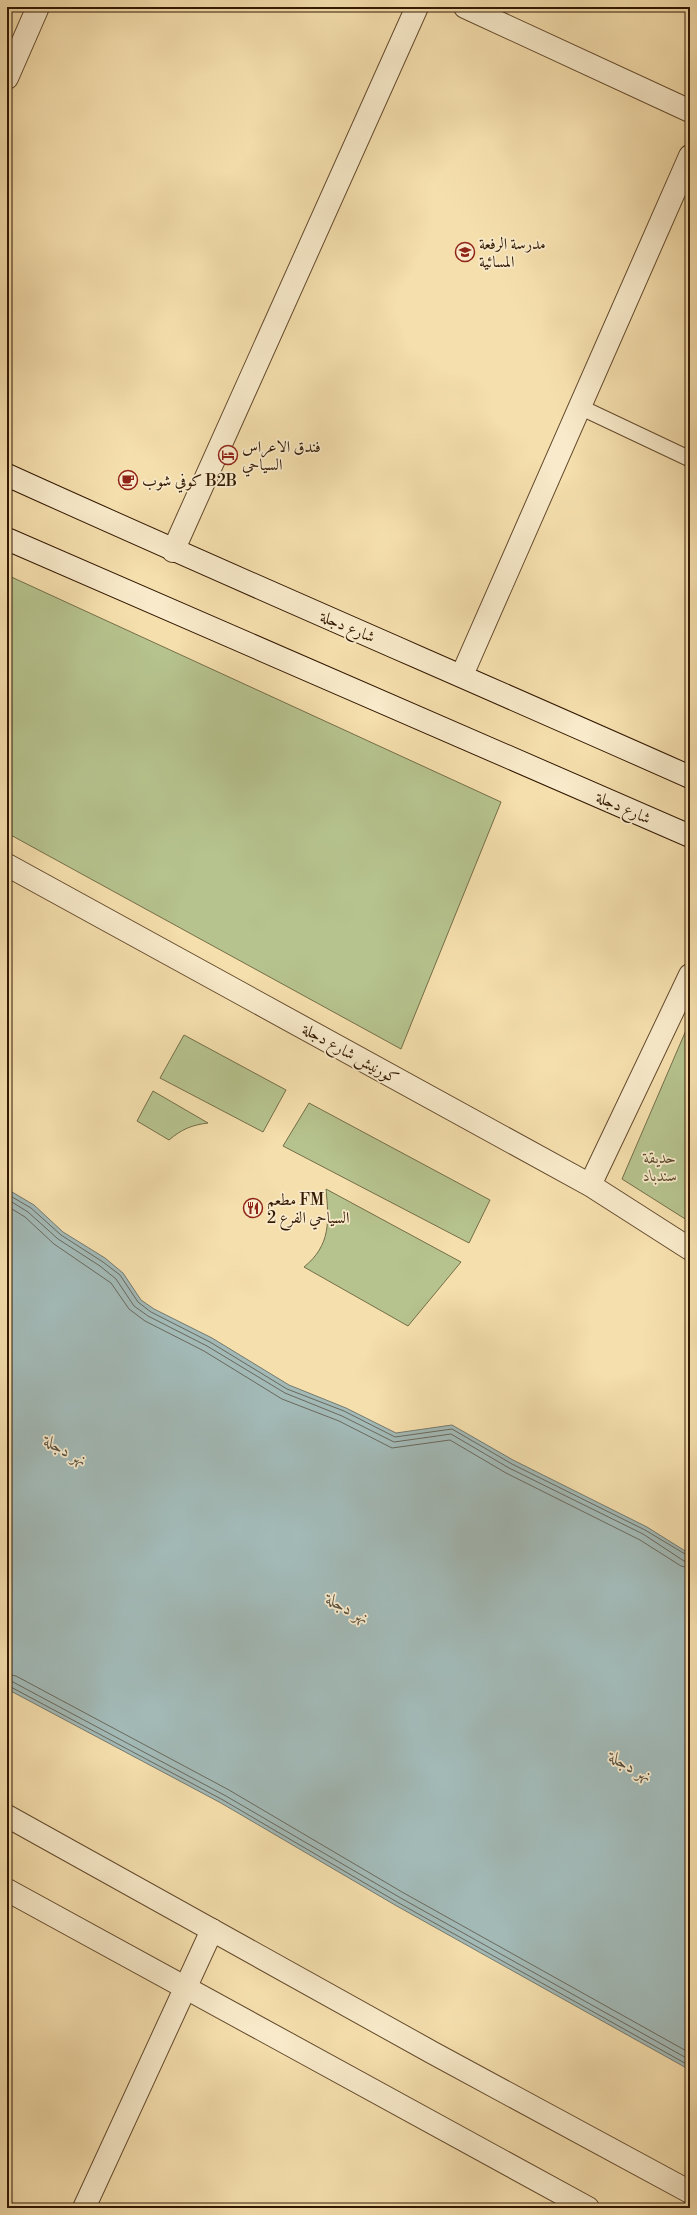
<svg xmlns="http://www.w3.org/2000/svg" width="697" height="2215" viewBox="0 0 697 2215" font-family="'Libre Bodoni',Amiri,serif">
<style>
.green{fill:#b6c38e;stroke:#746e48}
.water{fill:#a2b9b6;stroke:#75796e}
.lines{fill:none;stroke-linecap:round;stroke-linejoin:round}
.shore{stroke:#6a685c;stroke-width:1}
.service-casing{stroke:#634a2d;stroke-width:17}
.minor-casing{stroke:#634a2d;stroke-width:24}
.tertiary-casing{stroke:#634a2d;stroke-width:24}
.secondary-casing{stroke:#321802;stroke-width:24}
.service{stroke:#f8eaca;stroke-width:15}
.minor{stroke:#f8eaca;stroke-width:22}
.tertiary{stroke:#f8eaca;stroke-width:22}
.secondary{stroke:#f8eaca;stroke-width:22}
.labels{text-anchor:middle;stroke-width:3.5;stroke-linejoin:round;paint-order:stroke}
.poi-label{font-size:16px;fill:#321802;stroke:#f8eaca;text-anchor:start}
.street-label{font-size:16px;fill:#321802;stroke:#f8eaca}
.park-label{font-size:16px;font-style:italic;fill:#5a4b2c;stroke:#f8eaca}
.water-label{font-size:17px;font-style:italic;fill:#595041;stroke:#f8eaca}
</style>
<rect width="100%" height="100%" fill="#f5dfad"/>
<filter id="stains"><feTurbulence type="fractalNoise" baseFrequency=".005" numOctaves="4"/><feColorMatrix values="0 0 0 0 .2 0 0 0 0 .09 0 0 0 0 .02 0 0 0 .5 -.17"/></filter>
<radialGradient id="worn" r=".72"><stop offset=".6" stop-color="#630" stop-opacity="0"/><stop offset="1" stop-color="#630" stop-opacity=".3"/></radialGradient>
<path class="green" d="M7 575 501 802 401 1049 7 833Z
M690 1021V1222L622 1179Z
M184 1035 286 1090 263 1132 160 1078Z
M153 1091 208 1123C192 1125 182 1129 169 1140L137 1121Z
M309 1103 490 1200 469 1243 283 1146Z
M326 1189 461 1262 408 1326 304 1267C331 1245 329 1221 326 1189Z"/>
<path class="water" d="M7 1189 34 1205 63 1232 105 1258 123 1273 141 1300 154 1309 212 1338 289 1385 346 1408 396 1433 452 1425 513 1460 647 1527 690 1554V2070L395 1905 221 1803 7 1689Z"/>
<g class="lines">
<path class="shore" d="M7 1194 31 1208 61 1235 103 1262 120 1275 138 1302 151 1312 210 1342 287 1389 344 1411 395 1437 452 1429 512 1464 645 1530 690 1557
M7 1199 28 1212 58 1239 100 1266 116 1279 134 1306 148 1316 207 1346 285 1393 342 1416 394 1442 451 1434 509 1468 643 1534 684 1561 690 1562
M7 1206 25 1217 54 1244 111 1283 129 1309 145 1321 204 1351 282 1399 339 1421 392 1448 450 1440 506 1473 640 1540 681 1566 690 1568
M7 1674 16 1676 229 1790 402 1892 690 2053
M7 1680 13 1682 226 1796 399 1897 690 2060
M7 1685 223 1800 397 1902 690 2066"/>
<g class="service-casing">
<path id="service" d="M580 407 690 459"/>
</g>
<g class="minor-casing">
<path id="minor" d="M465 7 690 111
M7 78 38 7
M173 551 417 7
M462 675 690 156
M7 865 590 1185 690 1249
M590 1185 690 975
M84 2208 212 1930"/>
</g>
<g class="tertiary-casing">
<path id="tertiary" d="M7 1816 433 2053 690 2192
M7 1890 588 2208"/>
</g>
<g class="secondary-casing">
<path id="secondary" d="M7 475C234 578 463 676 690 777
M7 539 690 836"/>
</g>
<use href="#service" class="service"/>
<use href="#minor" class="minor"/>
<use href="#tertiary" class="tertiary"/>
<use href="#secondary" class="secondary"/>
</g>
<defs>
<g id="school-ring" transform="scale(1)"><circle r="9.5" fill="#f8eaca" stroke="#8f2418" stroke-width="1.5"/><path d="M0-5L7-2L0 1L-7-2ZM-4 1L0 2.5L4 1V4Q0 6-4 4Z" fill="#8f2418"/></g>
<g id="hotel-ring" transform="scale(1)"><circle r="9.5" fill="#f8eaca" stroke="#8f2418" stroke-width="1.5"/><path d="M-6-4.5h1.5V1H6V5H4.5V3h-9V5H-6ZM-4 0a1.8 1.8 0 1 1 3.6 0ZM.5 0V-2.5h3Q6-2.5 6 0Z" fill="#8f2418"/></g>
<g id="cafe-ring" transform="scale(1)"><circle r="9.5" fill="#f8eaca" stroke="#8f2418" stroke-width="1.5"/><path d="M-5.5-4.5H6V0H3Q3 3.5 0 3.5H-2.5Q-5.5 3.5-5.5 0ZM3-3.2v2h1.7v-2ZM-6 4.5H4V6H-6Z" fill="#8f2418"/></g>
<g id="restaurant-ring" transform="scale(1)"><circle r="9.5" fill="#f8eaca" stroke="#8f2418" stroke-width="1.5"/><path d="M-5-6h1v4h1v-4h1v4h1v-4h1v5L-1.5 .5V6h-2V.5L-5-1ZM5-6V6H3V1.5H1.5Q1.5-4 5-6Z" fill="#8f2418"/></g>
</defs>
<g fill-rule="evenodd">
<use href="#school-ring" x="465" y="252"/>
<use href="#hotel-ring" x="228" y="455"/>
<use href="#cafe-ring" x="128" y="480"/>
<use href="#restaurant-ring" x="253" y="1208"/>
</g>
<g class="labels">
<g class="poi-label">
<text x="479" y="249">مدرسة الرفعة<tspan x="479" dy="18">المسائية</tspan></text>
<text x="242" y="452">فندق الاعراس<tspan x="242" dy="18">السياحي</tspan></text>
<text x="142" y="486">كوفي شوب B2B</text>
<text x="267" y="1205">مطعم FM<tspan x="267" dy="18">السياحي الفرع 2</tspan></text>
</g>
<g class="street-label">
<text transform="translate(348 626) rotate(23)" y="6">شارع دجلة</text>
<text transform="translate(624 807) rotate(24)" y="6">شارع دجلة</text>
<text transform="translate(351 1053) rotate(29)" y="6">كورنيش شارع دجلة</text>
</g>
<g class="park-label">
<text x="660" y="1163">حديقة<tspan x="660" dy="18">سندباد</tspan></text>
</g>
<g class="water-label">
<text transform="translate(66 1450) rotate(29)" y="6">نهر دجلة</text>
<text transform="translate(348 1608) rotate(29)" y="6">نهر دجلة</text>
<text transform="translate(631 1766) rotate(29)" y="6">نهر دجلة</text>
</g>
</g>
<rect width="697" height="2215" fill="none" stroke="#f5dfad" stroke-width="24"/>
<rect x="8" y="8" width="681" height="2199" fill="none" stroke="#321802" stroke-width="2"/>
<rect x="12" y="12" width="673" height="2191" fill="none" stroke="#321802"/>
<rect width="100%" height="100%" filter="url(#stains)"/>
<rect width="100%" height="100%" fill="url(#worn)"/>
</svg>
